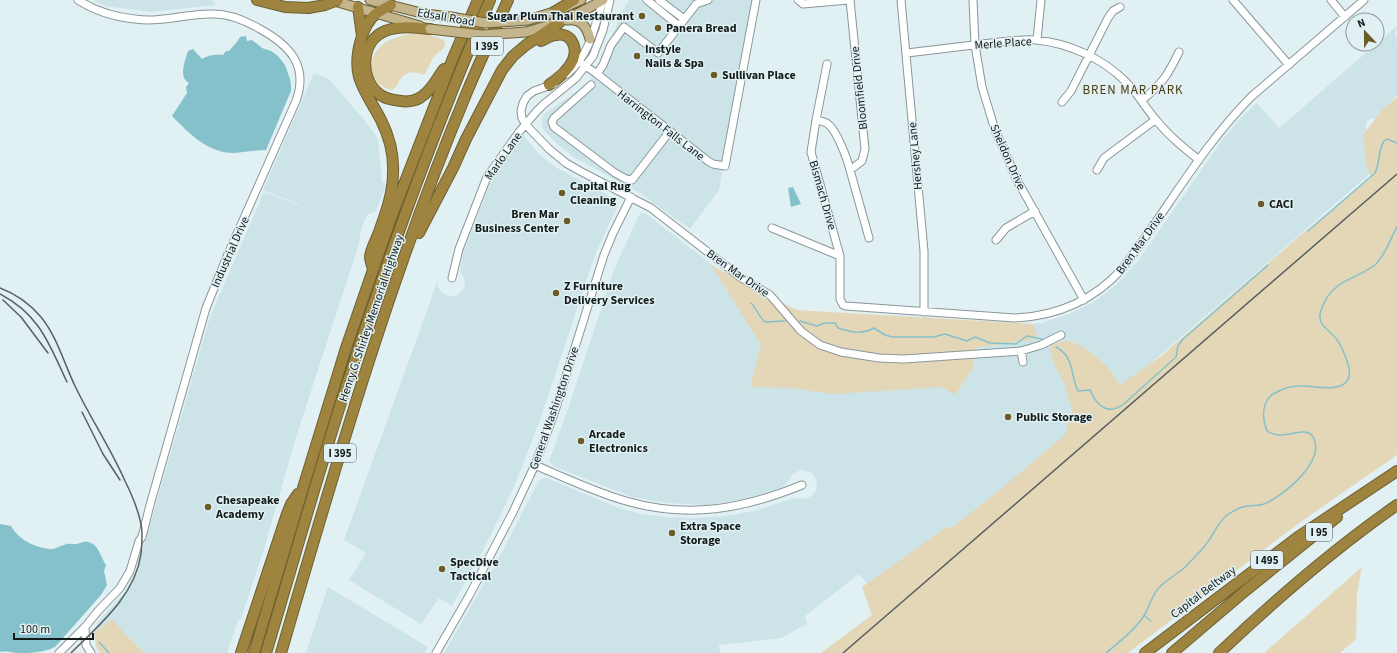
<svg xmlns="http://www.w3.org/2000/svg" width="1397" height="653" viewBox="0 0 1397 653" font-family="'Source Sans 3',sans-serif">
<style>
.built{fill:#cce4e8}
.green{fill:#e4d7b7}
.water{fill:#85c1cb}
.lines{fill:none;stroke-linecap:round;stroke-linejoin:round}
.stream{stroke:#85c1cb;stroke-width:1.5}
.minor-casing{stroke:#8a979a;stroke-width:9}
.major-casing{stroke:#6e5f32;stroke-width:11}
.highway-casing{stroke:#6e5f32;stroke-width:12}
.minor{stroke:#fff;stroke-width:7}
.major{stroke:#c5b58c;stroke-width:9}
.highway{stroke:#9e843f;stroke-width:10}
.rail{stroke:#586061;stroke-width:1.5}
.major-bridge-casing{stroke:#6e5f32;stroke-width:11;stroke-linecap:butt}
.highway-bridge-casing{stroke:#6e5f32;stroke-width:12;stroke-linecap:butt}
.major-bridge{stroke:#c5b58c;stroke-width:9}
.highway-bridge{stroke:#9e843f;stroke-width:10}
.poi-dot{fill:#6d5a29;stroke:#e1f0f2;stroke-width:1.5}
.labels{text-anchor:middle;stroke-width:3;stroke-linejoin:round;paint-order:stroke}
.shield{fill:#e1f0f2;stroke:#525a5c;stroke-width:1}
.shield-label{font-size:11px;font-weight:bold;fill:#151a1b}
.poi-label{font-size:12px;font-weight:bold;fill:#151a1b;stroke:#e1f0f2;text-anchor:start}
.street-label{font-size:12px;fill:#151a1b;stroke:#e1f0f2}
.neighbourhood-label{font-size:13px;letter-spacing:1px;fill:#4c3d15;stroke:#e1f0f2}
</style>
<rect width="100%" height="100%" fill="#e1f0f2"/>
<path class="built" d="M93 0H211L217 5 149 12 106 6Z
M629 0H753L719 190 690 229 640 193 575 158 558 145 542 128 543 115 587 84 594 74 605 54 622 12Z
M1397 26 1395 35 1397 37V44L1395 45 1397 46V95L1377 118 1370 119 1366 122V143L1369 159 1365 160 1372 172 879 598 859 574 805 616 807 624 781 638 719 645 720 653H444L501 554 538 482 541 479 547 478 616 507 641 514 666 517 695 518 726 516 754 511 794 498 804 499 810 497 816 491 817 484 815 477 811 472 800 470 793 474 785 485 776 490 741 500 705 505 667 503 632 497 553 466 549 461 568 409 614 270 639 215 642 213 646 214 736 283 795 309 818 313 1016 326 1042 323 1069 314 1094 302 1117 284 1138 261 1223 139 1240 119 1257 103 1279 128Z
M314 73 329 79 365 121 378 139 382 181 386 185 376 211 367 215 361 229 359 244 296 437 264 549 240 621 238 620 227 653H105L98 646 95 638V629L99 621 125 592 138 566 210 317 264 192 328 216 263 190Z
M522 134 540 155 557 168 615 199 617 203V207L595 255 540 420 516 482 490 537 452 606 439 598 421 624 349 580 366 553 344 540 438 280V287L442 293 449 296H456L462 291 465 285 464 278 460 272 463 253 495 171Z
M328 587 428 647 424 653H306Z"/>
<path class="green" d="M414 33 427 34 444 40 445 42C445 51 438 51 433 58 430 63 428 68 425 74L423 75C417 71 407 71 402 77 398 81 398 87 392 90 369 85 364 60 382 45 390 38 404 35 414 33Z
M1397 97V455L1299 523 1128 653H821L872 615 862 587 947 527H953L997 492 1065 435 1072 408 1063 381 1054 364 1050 346C1056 344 1063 340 1068 341 1085 344 1114 369 1119 385L1160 357 1303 233 1371 178 1366 163 1363 135 1382 110Z
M711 265 796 310 1033 324 1038 339 975 348 973 368 955 395 942 387 834 394 790 388 750 387 761 345Z
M1362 567 1357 593 1356 639 1340 653H1264Z
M112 619 128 637 145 653H101L97 649 94 633Z"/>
<path class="water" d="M246 36 247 41 252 40 262 48 271 51 278 56 285 65 290 79 291 86V91L266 150C255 150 245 152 235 153 207 153 190 134 172 116L187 93 186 87 189 83C178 77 185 61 188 51L193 49 202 59C208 55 215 54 223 55L226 51H229C233 46 237 43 240 37Z
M793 187 801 204 791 207 788 188Z
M0 524 11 526C19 540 34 547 49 549 54 550 59 546 64 545 67 543 72 544 76 544 81 543 85 540 91 543 99 546 101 558 106 565L104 571 107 585 101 595 55 647C42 653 31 653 16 653 11 652 5 651 0 652Z"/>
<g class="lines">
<path class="stream" d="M1308 231 1375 173C1380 163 1378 150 1384 141L1387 139 1397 143
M751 303C757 309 759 317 765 322L785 321
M800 321 817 326 824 323H835L838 328C851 332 862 335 874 328L885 335 892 337H934L945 334 967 341 975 337 990 343 1016 344 1027 336 1042 339
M1056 347C1075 357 1070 375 1078 391L1090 390C1097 407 1109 416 1125 403L1176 357 1178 346 1182 340 1268 265
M1145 616 1151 621
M99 642 109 653
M1106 653C1118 643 1135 630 1143 617 1149 608 1151 598 1157 590 1164 581 1174 576 1183 569 1190 562 1198 554 1204 547 1213 537 1217 523 1227 515 1232 512 1238 508 1243 507 1250 505 1258 506 1264 504 1284 496 1324 462 1314 439 1308 422 1284 443 1267 431 1264 423 1262 414 1265 405 1267 399 1271 394 1277 392 1284 388 1292 386 1300 386 1313 385 1338 393 1347 381 1355 372 1340 341 1332 334 1327 329 1321 326 1320 318 1319 313 1322 308 1324 303 1335 279 1358 279 1376 264 1386 254 1390 239 1397 227"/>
<g class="minor-casing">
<path id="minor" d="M647 0 679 26
M659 0 684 19
M798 0 803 4 849 0
M850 0 865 149 862 161 850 170 869 238
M901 0 924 251V312
M973 0 975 45 982 87 995 130 1017 180 1084 300
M1233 0 1289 65
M1331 0 1345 17
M1037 40 1041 0
M907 53C932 50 957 47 982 44 1000 42 1018 39 1036 40 1068 43 1102 58 1125 81 1138 93 1145 108 1157 121 1169 136 1184 148 1199 160
M580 62 597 74 708 161 713 164 725 166 756 0
M827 64 816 120 811 152 840 256
M567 74C590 55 594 28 603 0
M597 74 603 65 611 45 624 27 658 53 694 7 696 4 708 0
M554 84 534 91 527 96 523 103 521 111 522 118 526 125 549 149 566 163 580 171 651 208 740 277 770 295 801 331 820 345 841 352 879 358 904 359 1021 351 1041 345 1061 335
M591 85 554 118 552 122 554 127 615 173 626 179 632 180 670 131
M1142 100C1162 84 1168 75 1179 52
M1062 102 1071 91 1108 18 1113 11 1120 7
M816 120C820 121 824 121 828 124 837 131 847 158 850 170
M1097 170 1104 158 1155 120
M772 228 840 256V299L843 305 846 306 1015 318C1057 316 1094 300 1122 269 1166 212 1201 147 1252 96L1364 0
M996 240 1006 228 1035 211
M452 278 459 249 487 177 519 132 536 112 544 104 576 78 593 56 603 30 610 0
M1021 351 1023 362
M535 465C565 478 595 492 626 501 689 519 743 509 802 485
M85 627 86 645 91 653
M59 653 85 627 98 611 120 588 130 571 139 541 142 537 150 505 206 308 228 254 296 101C309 65 289 45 260 29 246 21 230 14 214 14 187 13 162 23 135 19 115 17 95 11 78 0
M436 653 469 596 512 514 535 465 555 411 604 255 613 233 631 197"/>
</g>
<g class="major-casing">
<path id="major" d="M331 0 420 26
M370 0 425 14 451 17
M528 20 554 12 581 0
M567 20C581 18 587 27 590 39
M526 32C554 25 578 15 603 0"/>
</g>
<g class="highway-casing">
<path id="highway" d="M257 0 285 7 308 8
M358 7 362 36
M554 12 574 0
M430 29C416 28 399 25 385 31 361 41 359 77 378 93 384 99 393 100 401 101 407 102 416 101 421 97 432 90 437 78 444 69
M541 41C546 39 551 35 556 35 571 32 578 47 573 60 568 71 558 78 549 85
M419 233 453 168 466 139 502 70 513 56 526 45 559 23
M373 269C372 265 370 261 370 257 370 251 377 238 379 232 386 213 393 193 393 173 394 154 389 136 381 120 374 106 364 93 359 77 354 58 361 25 377 13 381 10 386 8 391 5
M241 653 287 514 291 504 298 494
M254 653 303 488 346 348 391 218 453 58 478 0
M266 653C293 563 318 473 347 384 389 254 436 125 490 0
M281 653C336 464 391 274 467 92 480 61 494 31 508 0
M1145 653 1298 537 1397 471
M1172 653 1245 591 1337 517
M1219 653C1275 600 1334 549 1397 505"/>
</g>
<use href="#minor" class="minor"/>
<use href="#major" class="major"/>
<use href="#highway" class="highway"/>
<path class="rail" d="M0 288C16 294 30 304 41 317 58 338 64 364 76 388 91 419 111 449 125 481 132 495 138 509 141 524 143 533 142 544 141 554 135 596 99 625 71 653
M0 294C40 315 49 344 67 382
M3 300 21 317 48 353
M82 412 103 454 120 480
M843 653 1397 174"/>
<g class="major-bridge-casing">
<path id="major-bridge" d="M451 17 485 23 528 20
M430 29 482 35 526 32"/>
</g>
<g class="highway-bridge-casing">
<path id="highway-bridge" d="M308 8 325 5 338 0"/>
</g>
<use href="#major-bridge" class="major-bridge"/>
<use href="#highway-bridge" class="highway-bridge"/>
</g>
<g class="poi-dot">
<circle cx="642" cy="16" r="4"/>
<circle cx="658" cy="28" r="4"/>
<circle cx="637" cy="56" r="4"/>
<circle cx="714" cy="75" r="4"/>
<circle cx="562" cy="193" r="4"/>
<circle cx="1261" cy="204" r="4"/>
<circle cx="567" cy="221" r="4"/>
<circle cx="556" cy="293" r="4"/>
<circle cx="1008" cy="417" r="4"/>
<circle cx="581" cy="441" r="4"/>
<circle cx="208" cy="507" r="4"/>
<circle cx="672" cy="533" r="4"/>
<circle cx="442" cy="569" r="4"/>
</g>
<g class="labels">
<g class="shield">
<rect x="471" y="37" width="32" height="18" rx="3"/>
<rect x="324" y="444" width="32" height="18" rx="3"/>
<rect x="1306" y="523" width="26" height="18" rx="3"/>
<rect x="1251" y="551" width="32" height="18" rx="3"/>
</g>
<g class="shield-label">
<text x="487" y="50">I 395</text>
<text x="340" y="457">I 395</text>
<text x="1319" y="536">I 95</text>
<text x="1267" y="564">I 495</text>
</g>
<g class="poi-label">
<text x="634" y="20" text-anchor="end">Sugar Plum Thai Restaurant</text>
<text x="666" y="32">Panera Bread</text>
<text x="645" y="53">Instyle<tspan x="645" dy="14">Nails &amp; Spa</tspan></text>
<text x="722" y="79">Sullivan Place</text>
<text x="570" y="190">Capital Rug<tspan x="570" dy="14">Cleaning</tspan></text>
<text x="1269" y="208">CACI</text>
<text x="559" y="218" text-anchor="end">Bren Mar<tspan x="559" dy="14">Business Center</tspan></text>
<text x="564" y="290">Z Furniture<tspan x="564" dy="14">Delivery Services</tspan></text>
<text x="1016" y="421">Public Storage</text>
<text x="589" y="438">Arcade<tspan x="589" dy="14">Electronics</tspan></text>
<text x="216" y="504">Chesapeake<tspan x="216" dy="14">Academy</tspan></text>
<text x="680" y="530">Extra Space<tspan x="680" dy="14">Storage</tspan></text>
<text x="450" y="566">SpecDive<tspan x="450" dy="14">Tactical</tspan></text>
</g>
<g class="street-label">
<text transform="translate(446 17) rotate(10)" y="4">Edsall Road</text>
<text transform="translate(1003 43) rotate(-4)" y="4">Merle Place</text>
<text transform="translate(859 88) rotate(-96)" y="4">Bloomfield Drive</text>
<text transform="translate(661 125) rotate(38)" y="4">Harrington Falls Lane</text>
<text transform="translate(503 156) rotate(-55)" y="4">Marlo Lane</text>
<text transform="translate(915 156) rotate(-95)" y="4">Hershey Lane</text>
<text transform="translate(1008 157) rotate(66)" y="4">Sheldon Drive</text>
<text transform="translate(823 195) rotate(74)" y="4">Bismach Drive</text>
<text transform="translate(1140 243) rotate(-54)" y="4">Bren Mar Drive</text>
<text transform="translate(230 252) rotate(-66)" y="4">Industrial Drive</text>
<text transform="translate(738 273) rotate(35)" y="4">Bren Mar Drive</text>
<text transform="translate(371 318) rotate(-71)" y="4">Henry G. Shirley Memorial Highway</text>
<text transform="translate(554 408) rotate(-71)" y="4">General Washington Drive</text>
<text transform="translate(1203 592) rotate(-37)" y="4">Capital Beltway</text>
</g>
<g class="neighbourhood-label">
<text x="1133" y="94">BREN MAR PARK</text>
</g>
</g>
<g transform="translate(1365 32) rotate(338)"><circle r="19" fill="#e1f0f2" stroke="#8f9a9c"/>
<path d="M0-3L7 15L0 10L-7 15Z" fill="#6d5a29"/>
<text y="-6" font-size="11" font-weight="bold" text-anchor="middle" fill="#151a1b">N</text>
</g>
<path d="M14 633v6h79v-6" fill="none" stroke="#151a1b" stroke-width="2"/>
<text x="20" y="633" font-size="12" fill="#151a1b" stroke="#e1f0f2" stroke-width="3" paint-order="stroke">100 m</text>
</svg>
